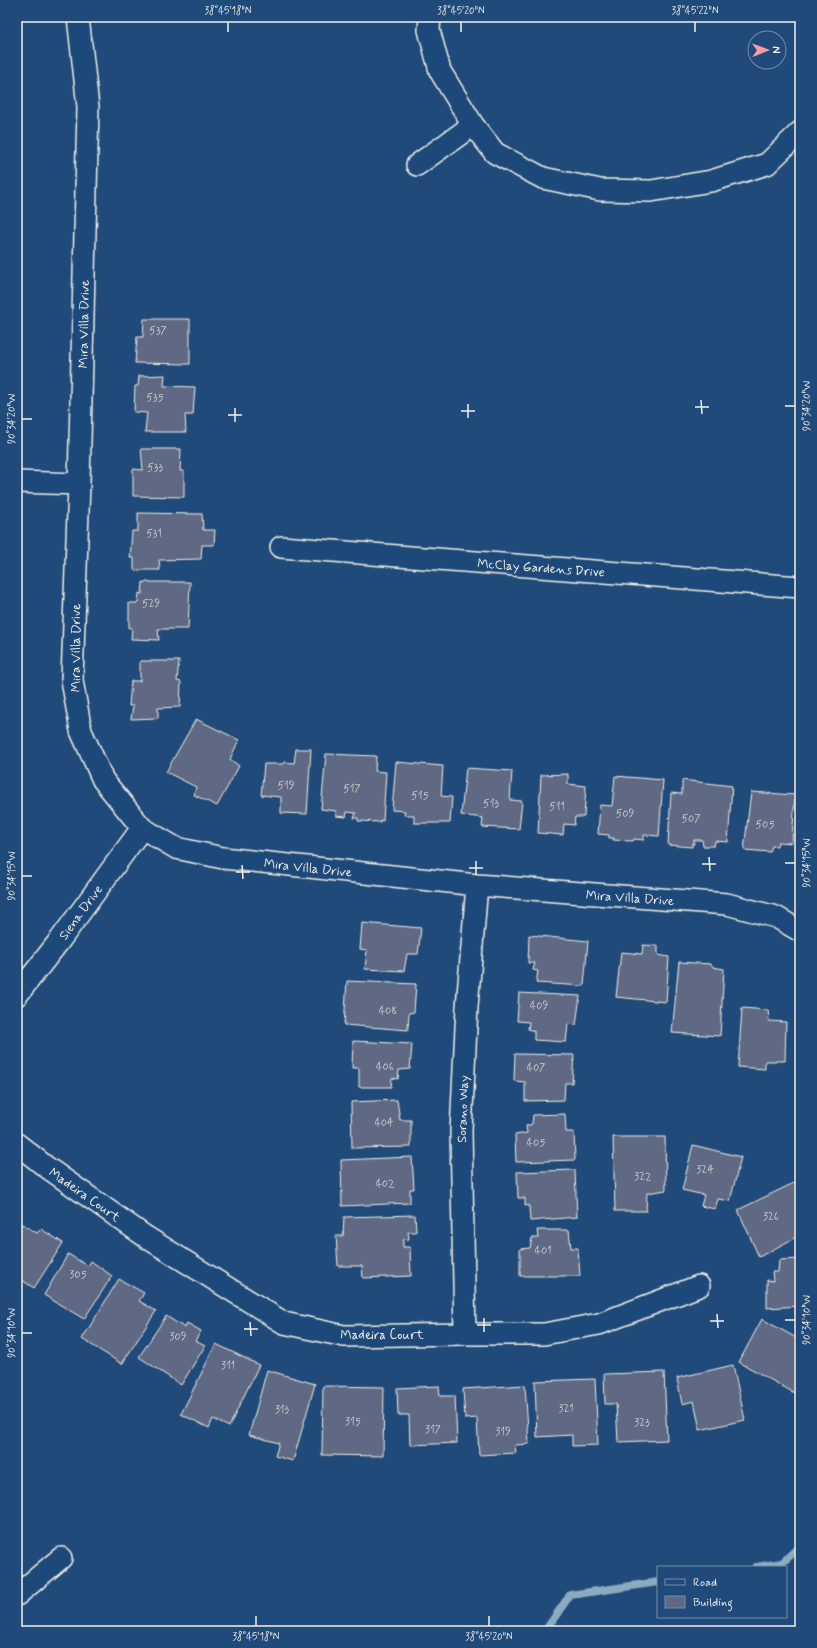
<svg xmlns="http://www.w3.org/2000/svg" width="817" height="1648" viewBox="0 0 817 1648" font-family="Mynerve,sans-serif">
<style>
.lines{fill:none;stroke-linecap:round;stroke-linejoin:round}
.stream{stroke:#8babbe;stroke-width:8}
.building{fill:#606983;stroke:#f4f1e8}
.minor-casing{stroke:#f4f1e8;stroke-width:24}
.minor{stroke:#1f4a7a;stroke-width:21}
.ticks{fill:none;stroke:#f4f1e8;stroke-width:1.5}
.labels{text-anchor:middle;stroke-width:4;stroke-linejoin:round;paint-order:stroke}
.number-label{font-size:11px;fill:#cfcfcf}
.street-label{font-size:13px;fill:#f4f1e8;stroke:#1f4a7a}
.neatline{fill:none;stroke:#f4f1e8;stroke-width:1.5}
.ticks-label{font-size:10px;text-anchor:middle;fill:#f4f1e8}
</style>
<rect width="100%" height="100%" fill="#1f4a7a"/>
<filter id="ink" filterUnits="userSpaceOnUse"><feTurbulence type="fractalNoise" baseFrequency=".025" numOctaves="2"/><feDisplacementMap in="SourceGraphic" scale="8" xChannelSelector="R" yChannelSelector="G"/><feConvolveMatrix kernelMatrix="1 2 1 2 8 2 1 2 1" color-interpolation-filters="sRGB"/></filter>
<g filter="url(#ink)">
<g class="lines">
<path class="stream" d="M756 1567 782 1563 800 1546
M545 1631 570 1595 658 1582"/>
</g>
<path class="building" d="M144 319H190V364L135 363 137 337H143Z
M165 375 164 386 195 387 193 415H185L186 432H145L147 413 134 412 135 386H138L139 376Z
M141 449H181L180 471H184V497L133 496V469L143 470Z
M138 513 202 514 203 530H215L214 545H202L201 559 159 560 160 570H134V558H130L132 531H138Z
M143 582H190L188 629H158L159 640 131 639 132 628H129V603H138L139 593 142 594Z
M140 661H179L177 681 181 682 180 707 158 708V718L131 719 133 706H129L131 681H140Z
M196 719 239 740 230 759 239 766 217 806 194 795 196 787 166 772Z
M296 749H311L307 814 281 813V797L261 795 264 764H284V762L294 763Z
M326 754 376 756 375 771 386 772 383 821 380 820V822L358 821V818H354L356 813 347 812 346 817 336 816V811L321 809Z
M396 762 443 766 441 796 452 797 450 823H414V815H404L405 811 392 810Z
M466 768 512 771 510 800 522 801 519 829 482 827 483 818 461 815Z
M568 774V784L586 786 584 817H575L574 825 564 824 563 835 538 833 541 775Z
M615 776 663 780 659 836 644 835V840L634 839 633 841 613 840 614 838H609V835L598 834 600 805 612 806Z
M682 780 732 786 728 842 715 841 714 846H703L702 840H694V844H692V847L668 845 671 793 682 794Z
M751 792 795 795 792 843 778 842 777 846H772L770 852 744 850Z
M362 923 421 928 418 954H407L404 971 365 969 367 950 360 949Z
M529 935 588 941 584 986 536 983 538 971 533 970 535 963H528Z
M643 945 658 946V955L669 957 666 1002 616 997 621 952 642 954Z
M679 962 711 964 713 967 724 969 720 1036 672 1033Z
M347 981 416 984 414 1012 409 1013 408 1030 344 1025Z
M519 993 580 996 576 1025 568 1024 566 1042 534 1040V1031L528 1029 529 1022 517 1021Z
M742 1008 768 1010 769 1021 786 1022 785 1061H765V1069L738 1067Z
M353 1041 412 1044 410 1069 399 1070 398 1079 392 1078 391 1087H359V1068H352Z
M515 1054 574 1055 572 1083H565L564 1100 525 1101V1082L514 1081Z
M397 1100 400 1120H411V1147L352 1148 351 1102Z
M565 1114 566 1132H574L575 1160 516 1162 515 1135 527 1133 526 1126 532 1124 533 1115Z
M613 1137H665L666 1190 647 1193 646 1211H615Z
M693 1145 741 1157 730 1201 718 1199 715 1209 701 1206 704 1195 682 1190Z
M412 1157 414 1189H410V1203L342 1206 341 1160Z
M575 1170 577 1217 530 1221 529 1206 525 1205V1198H518L517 1172Z
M800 1180V1235L759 1257 738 1210Z
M415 1215 416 1232H408L409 1239 403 1240V1247H410L411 1276 363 1278 362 1266H338L336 1236H343L344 1217Z
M22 1224 37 1233 41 1229 63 1243 34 1288 17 1277V1232Z
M537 1230H569L571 1248H578L580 1276H520V1249L530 1248 532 1238H538Z
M68 1254 88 1266 91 1261 112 1276 84 1319 44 1295Z
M800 1259V1306L767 1308V1280L773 1281 772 1272H778L779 1260Z
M119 1279 144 1293 139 1301 156 1311 122 1364 82 1339Z
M166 1316 185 1328 187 1323 201 1331 195 1341 205 1346 181 1385 139 1357Z
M762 1319 800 1340V1391L798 1395 739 1362Z
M216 1344 259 1365 229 1427 213 1419 209 1428 181 1414Z
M733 1365 745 1420 700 1430 694 1401 682 1404 677 1378Z
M267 1370 315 1384 293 1461 275 1456 279 1443 249 1435Z
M664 1372 667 1440 618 1442 616 1404H605L604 1374Z
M595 1379 598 1445 572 1446V1435L537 1437 535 1381Z
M525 1385 529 1444 515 1445 516 1453 479 1455 477 1418 465 1419 463 1389Z
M323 1386 384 1387 383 1456 322 1455Z
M439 1386 440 1396H455L457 1443 410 1445 409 1415H398L397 1388Z"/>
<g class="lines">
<g class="minor-casing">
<path id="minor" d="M78 17 88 107 79 484 72 680 81 731 103 780 142 828 176 848 223 858 477 885 727 904 776 917 800 931
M430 17 429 30 440 71 473 125 495 153 543 178 600 190 651 191 711 181 767 164 800 132
M417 165 473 125
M17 482 79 484
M281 547 800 587
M17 995 60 940 142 828
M17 1144 45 1166 146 1237 284 1323 344 1336 465 1334H544L599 1324 699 1286
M465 1334 461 1131 467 1007 477 885
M17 1595 61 1558"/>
</g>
<use href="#minor" class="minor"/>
</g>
</g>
<path class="ticks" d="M228 22V32M461 22V32M695 22V32M701 400 702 414M468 404V418M785 406H795M695 407H709M235 408V422M461 411H475M228 415H242M22 419H32M709 857 710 871M476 861V875M785 863H795M702 864H716M242 865 243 879M469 868H483M236 872H250M22 876H32M717 1314 718 1328M484 1318V1332M785 1320H795M710 1321H724M250 1322 251 1336M477 1325H491M244 1329H258M22 1333H32M256 1616V1626M489 1616V1626"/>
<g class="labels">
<g class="number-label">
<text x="158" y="334">537</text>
<text x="155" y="401">535</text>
<text x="155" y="471">533</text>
<text x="154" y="537">531</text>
<text x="151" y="607">529</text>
<text x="286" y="789">519</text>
<text x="352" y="792">517</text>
<text x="420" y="799">515</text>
<text x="491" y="807">513</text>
<text x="557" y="810">511</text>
<text x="625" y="817">509</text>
<text x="691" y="822">507</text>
<text x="765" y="828">505</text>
<text x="539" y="1009">409</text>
<text x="388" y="1014">408</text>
<text x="385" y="1070">406</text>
<text x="536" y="1071">407</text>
<text x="384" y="1126">404</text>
<text x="536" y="1146">405</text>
<text x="705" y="1173">324</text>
<text x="643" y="1180">322</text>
<text x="385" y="1187">402</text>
<text x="771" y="1220">326</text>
<text x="543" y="1254">401</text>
<text x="78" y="1278">305</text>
<text x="178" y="1340">309</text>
<text x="228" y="1369">311</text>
<text x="566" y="1412">321</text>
<text x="282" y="1413">313</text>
<text x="353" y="1425">315</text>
<text x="642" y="1426">323</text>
<text x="433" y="1433">317</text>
<text x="503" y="1435">319</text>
</g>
<g class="street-label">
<text transform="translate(83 324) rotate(-89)" y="5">Mira Villa Drive</text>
<text transform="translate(541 567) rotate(4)" y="5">McClay Gardens Drive</text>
<text transform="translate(75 648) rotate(-90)" y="5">Mira Villa Drive</text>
<text transform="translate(308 867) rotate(6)" y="5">Mira Villa Drive</text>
<text transform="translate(630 897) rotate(4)" y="5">Mira Villa Drive</text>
<text transform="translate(80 912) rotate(-54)" y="5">Siena Drive</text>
<text transform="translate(462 1109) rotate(-88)" y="5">Sorano Way</text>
<text transform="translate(85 1194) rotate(35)" y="5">Madeira Court</text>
<text x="382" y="1339">Madeira Court</text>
</g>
</g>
<rect width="817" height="1648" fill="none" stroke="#1f4a7a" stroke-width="44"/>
<rect x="657" y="1566" width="130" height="52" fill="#1f4a7a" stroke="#748da6"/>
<rect x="665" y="1579" width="20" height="6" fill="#1f4a7a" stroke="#748da6"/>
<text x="693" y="1586" font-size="12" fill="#f4f1e8">Road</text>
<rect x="665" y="1596" width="20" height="12" fill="#606983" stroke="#748da6"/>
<text x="693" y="1606" font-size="12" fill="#f4f1e8">Building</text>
<g transform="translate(767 50) rotate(89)"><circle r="19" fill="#1f4a7a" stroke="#748da6"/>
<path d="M0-3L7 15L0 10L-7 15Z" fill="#ff9aa2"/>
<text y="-6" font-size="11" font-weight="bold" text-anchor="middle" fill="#f4f1e8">N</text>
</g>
<rect x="22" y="22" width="773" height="1604" class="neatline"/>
<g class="ticks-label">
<text x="228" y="14">38°45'18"N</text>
<text x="461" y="14">38°45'20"N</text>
<text x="695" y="14">38°45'22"N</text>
<text transform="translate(806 406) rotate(-90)" y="4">90°34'20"W</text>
<text transform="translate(11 419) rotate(-90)" y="4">90°34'20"W</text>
<text transform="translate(806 863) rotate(-90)" y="4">90°34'15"W</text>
<text transform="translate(11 876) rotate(-90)" y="4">90°34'15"W</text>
<text transform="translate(806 1320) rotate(-90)" y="4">90°34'10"W</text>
<text transform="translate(11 1333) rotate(-90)" y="4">90°34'10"W</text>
<text x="256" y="1640">38°45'18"N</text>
<text x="489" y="1640">38°45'20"N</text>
</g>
</svg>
